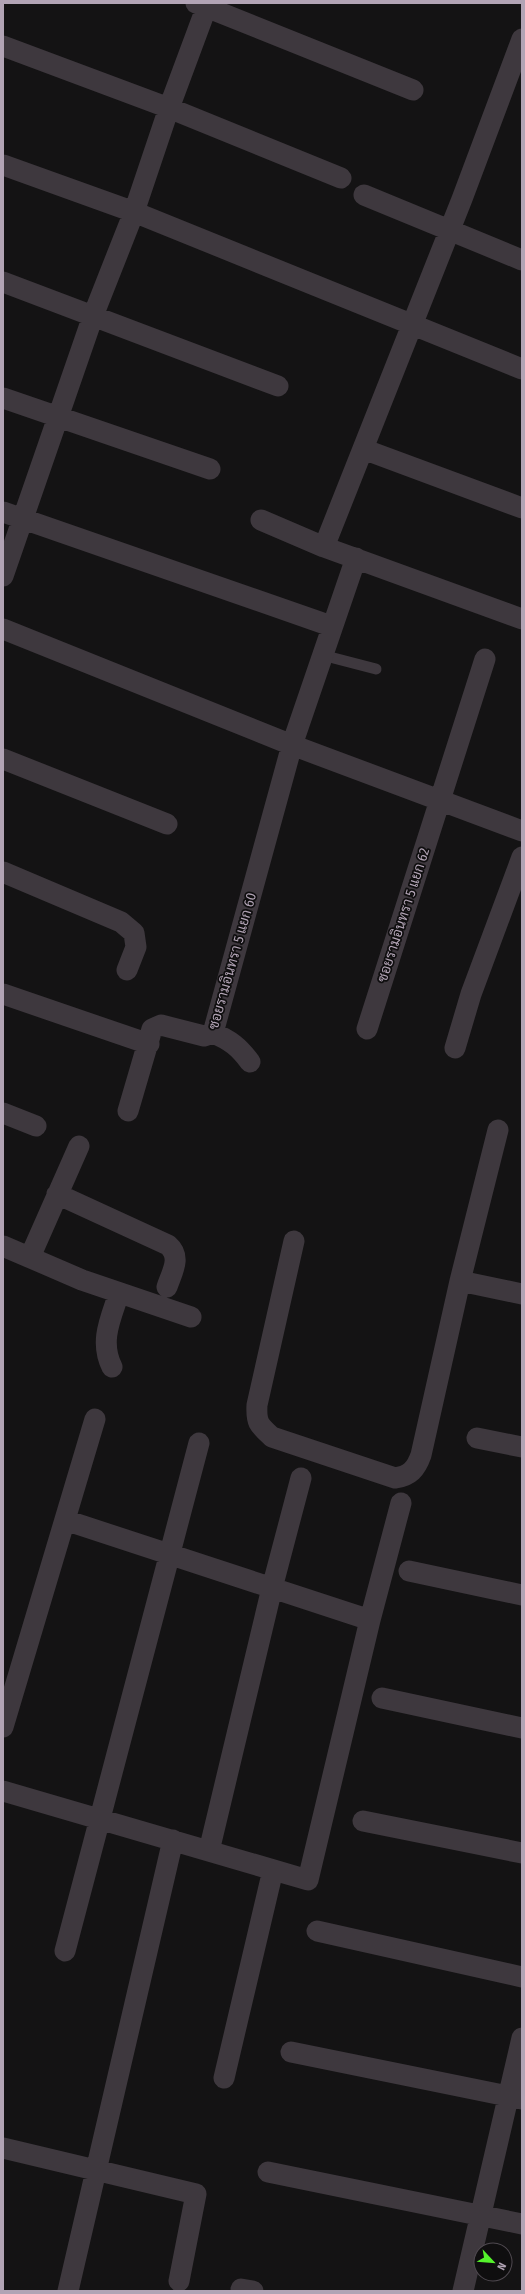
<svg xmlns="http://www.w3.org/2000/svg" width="525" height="2294" viewBox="0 0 525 2294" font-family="'Fira Sans Condensed',Sarabun,sans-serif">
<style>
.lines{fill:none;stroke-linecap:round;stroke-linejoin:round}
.lane{stroke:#3e383e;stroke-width:11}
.street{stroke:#3e383e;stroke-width:21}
.labels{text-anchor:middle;stroke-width:3.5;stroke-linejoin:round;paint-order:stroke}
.street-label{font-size:14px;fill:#b2a4b5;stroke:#0f0e0f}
</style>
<rect width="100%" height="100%" fill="#141314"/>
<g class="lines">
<path class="lane" d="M322 655 376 669"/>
<path class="street" d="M196 3 413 90
M3 46 169 108 341 178
M3 165 134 212 522 369
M364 195 522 260
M3 282 278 386
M3 398 210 469
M363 449 522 508
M3 512 331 626
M261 520 324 547 522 619
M324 547 462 199 522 39
M3 576 93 316 134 212 169 108 208 3
M3 629 292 745 522 831
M3 759 167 824
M3 872 121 922 134 933 136 947 127 970
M3 994 149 1044
M367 1029 485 659
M213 1033C230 1040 239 1047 250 1062
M455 1048 471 994 522 857
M128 1111 152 1029 161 1025 204 1036 213 1033 292 745 356 558
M3 1113 36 1126
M57 1194 168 1245C182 1257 172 1272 167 1287
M294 1241 257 1405C256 1423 259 1425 272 1437L395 1478C410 1476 416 1469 421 1455L460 1281 498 1130
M3 1246 82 1280 191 1317
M30 1257 79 1146
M460 1281 522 1294
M112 1367C99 1341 111 1318 119 1293
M477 1438 522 1447
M65 1520 370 1620
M409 1571 522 1595
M382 1698 522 1728
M3 1727 95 1419
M3 1791 308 1880 370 1620 401 1503
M363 1821 522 1853
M209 1851 272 1588 301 1478
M317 1931 522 1977
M65 1951 199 1443
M291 2052 522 2099
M224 2078 273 1870
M3 2148 196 2194 179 2281
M268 2172 522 2224
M241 2289 253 2291
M68 2291 173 1840
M463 2291 522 2038"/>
</g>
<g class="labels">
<g class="street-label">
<text transform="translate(403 915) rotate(-72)" y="5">ซอยรามอินทรา 5 แยก 62</text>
<text transform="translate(232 961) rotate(-74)" y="5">ซอยรามอินทรา 5 แยก 60</text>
</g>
</g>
<rect width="525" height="2294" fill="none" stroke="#b2a4b5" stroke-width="8"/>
<g transform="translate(493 2262) rotate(116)"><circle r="19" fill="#0f0e0f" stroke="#504a51"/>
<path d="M0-3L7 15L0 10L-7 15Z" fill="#55f32c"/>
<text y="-6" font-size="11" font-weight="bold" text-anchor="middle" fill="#b2a4b5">N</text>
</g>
</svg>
